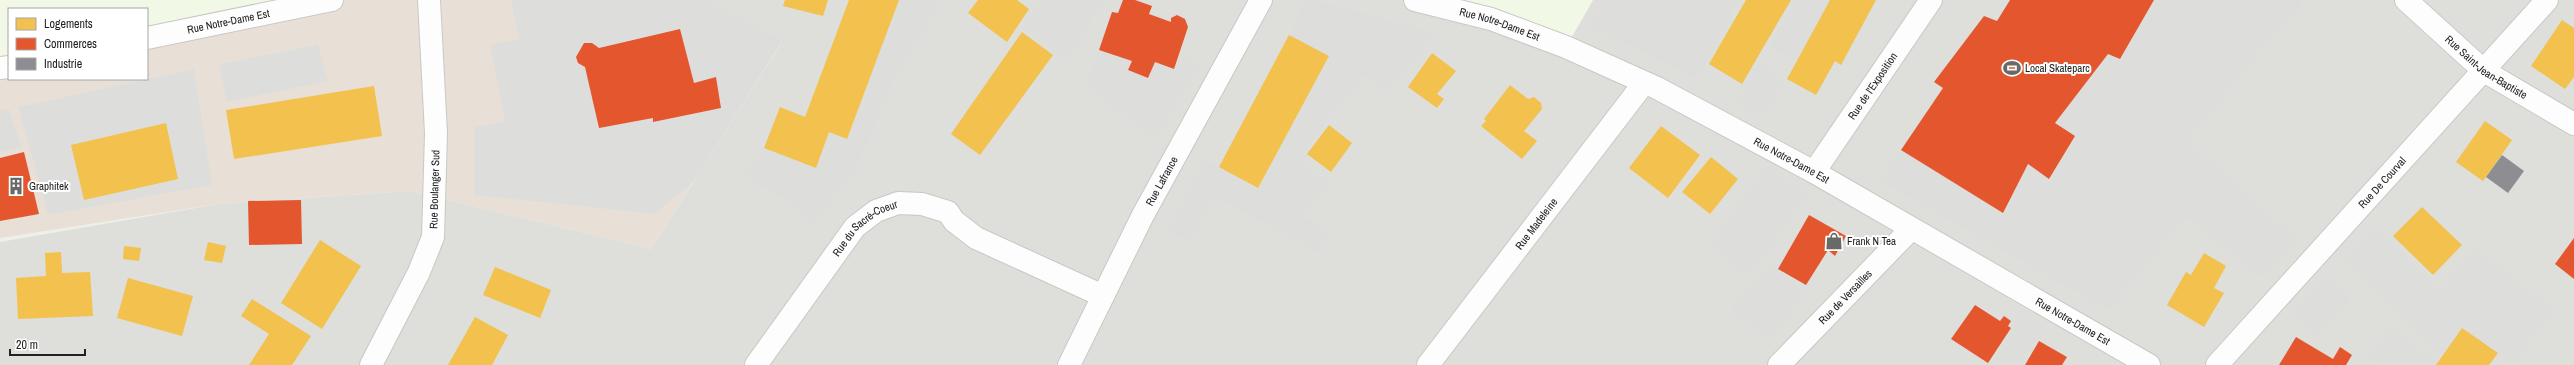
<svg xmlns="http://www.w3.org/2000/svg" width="2574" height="365" viewBox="0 0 2574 365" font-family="'Archivo Narrow',sans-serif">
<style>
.residential{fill:#dededb}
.commercial{fill:#e8e0d7}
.education{fill:#f1f8e6}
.parking{fill:#dddedb;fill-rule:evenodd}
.homes{fill:#f2c14e}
.shops{fill:#e4572e}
.industry{fill:#8d8d92}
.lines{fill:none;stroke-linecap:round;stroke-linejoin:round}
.minor-casing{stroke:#c8c8c5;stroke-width:24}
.minor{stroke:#fcfdfc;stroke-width:22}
.labels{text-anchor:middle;stroke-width:4;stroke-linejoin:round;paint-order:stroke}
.street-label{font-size:11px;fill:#212121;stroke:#fff}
.poi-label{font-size:11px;fill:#212121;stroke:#fff;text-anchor:start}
</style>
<rect width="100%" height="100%" fill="#eeefe9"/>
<path class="residential" d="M709 0H1415L1566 47 1593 0H2193L2260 50 2307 0H2574V365H0V242L219 204 410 191 651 249 782 42Z"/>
<path class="commercial" d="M333 0H709L782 41 651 249 410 191 219 204 0 238V68L9 67V79H147V38Z"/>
<path class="education" d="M0 0H332L147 38V9H9V66L0 68Z
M1415 0H1593L1566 47Z"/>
<path class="parking" d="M511 0H709L782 41 694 181 655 214 474 195V127L505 122 490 45 519 39Z
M899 0H942L894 79 856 168 812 227 785 199 743 175 764 148 816 168 829 132 847 139Z
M1043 0H1103L1067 59 1024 25Z
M1305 0H1314L1436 33 1388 92 1363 75 1298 159 1330 183 1301 215 1328 236 1316 254 1305 245 1214 196 1191 242 1168 230 1206 160 1258 188 1329 56 1289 35Z
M1605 0H1738L1697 79 1590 26Z
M1796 0H1830L1796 62 1769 46Z
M2154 0H2307L2260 50 2187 141 2299 241 2262 277 2185 217 2109 310 1879 180 1901 150 2003 213 2028 164 2050 179 2075 136 2055 123 2108 54 2121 59Z
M318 45 328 81 227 102 219 64Z
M1099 50 1132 61 1128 71 1148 78 1155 62 1174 69 1178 55 1200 63 1156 139 1086 87Z
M1758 64 1784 80 1763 118 1736 102Z
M194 69 212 185 48 215 18 107ZM121 134 178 179 84 199 72 145Z
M9 109 22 148 0 152V111Z
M1767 166 1807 196 1750 275 1709 246Z
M2374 226 2439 290 2477 249 2555 312 2512 364 2462 328 2443 355 2345 260Z
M1771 263 1806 296 1767 340 1731 308Z
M2329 275 2350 300 2316 337 2293 315Z
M2021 314 2043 327 2021 365H1992Z
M2390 327 2436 360 2432 365H2382L2369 356Z"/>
<path class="homes" d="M785 0H828L823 16 783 6Z
M849 0H899L847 139 829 132 816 168 764 148 780 107 805 117Z
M978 0H1017L1029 9 1007 42 968 13Z
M1746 0H1791L1742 84 1709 64Z
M1830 0H1876L1841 65 1835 61 1816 95 1787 79Z
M2562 20 2574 28V77L2565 89 2531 66Z
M1022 32 1053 55 980 155 951 134Z
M1289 35 1329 56 1258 188 1219 167Z
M1432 53 1456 71 1437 94 1444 99 1437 108 1408 87Z
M1510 85 1528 99 1534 97 1541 103 1542 109 1524 131 1537 141 1522 159 1481 126 1486 121 1484 119Z
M374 86 382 136 234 159 226 110Z
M2485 121 2512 140 2483 181 2456 162Z
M166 123 178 179 84 200 71 145Z
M1329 125 1352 143 1331 172 1307 154Z
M1661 126 1700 155 1668 198 1629 168Z
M1711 157 1738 179 1710 214 1682 192Z
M2422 207 2462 245 2433 275 2393 236Z
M320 240 361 266 322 329 281 303Z
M208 242 226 246 222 263 204 260Z
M124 246 141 248 139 261 123 259Z
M61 252 62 273 90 272 93 316 18 319 16 278 46 276 45 253Z
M2204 253 2226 266 2214 288 2224 293 2204 327 2167 305 2186 272 2191 275Z
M495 267 551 290 540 318 483 295Z
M128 278 193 296 182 336 117 318Z
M252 299 311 336 292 365H249L269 334 241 316Z
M475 317 508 335 492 365H448Z
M2462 328 2498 353 2489 365H2436Z"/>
<path class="shops" d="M1123 0H1135L1152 6 1149 14 1171 22V18L1177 15 1185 19 1188 27 1174 69 1155 62 1148 78 1128 70 1132 61 1099 50 1112 12 1118 13Z
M2010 0H2154L2120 59 2108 54 2055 123 2075 136 2049 179 2028 164 2003 213 1901 150 1943 88 1934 82 1984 16 1997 21Z
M680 29 694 83 716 77 721 108 653 122V118L599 128 585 67 578 63 576 57 584 43H592L599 48Z
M24 152 39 214 0 221V158Z
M301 200 302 244 249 245 248 201Z
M1809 215 1846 236 1835 256 1828 250 1806 285 1778 269Z
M2574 238V279L2555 264Z
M1975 305 2000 321 2004 316 2011 321 2008 326 2011 328 1988 363 1951 339Z
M2296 337 2333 359 2340 347 2352 355 2346 365H2279Z
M2039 341 2067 357 2062 365H2025Z"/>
<path class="industry" d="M2502 155 2524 171 2508 193 2486 177Z"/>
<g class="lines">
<g class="minor-casing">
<g id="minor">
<path id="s1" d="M1415 0 1491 19 1566 47 1657 88 1814 172 2149 365"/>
<path id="s2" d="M2406 0 2484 71 2574 124"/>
<path id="s3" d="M147 38 332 0"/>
<path d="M0 68 9 67"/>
<path id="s4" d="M1814 172 1931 0"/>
<path id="s5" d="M371 365 419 272 433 237 436 133 429 0"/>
<path id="s6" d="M756 365 855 227 876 211 898 203 922 204 948 212 954 221 976 238 1103 296"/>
<path id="s7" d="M1069 365 1143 215 1261 0"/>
<path id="s8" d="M1428 365 1644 83"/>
<path id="s9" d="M1779 365 1911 229"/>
<path id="s10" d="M2217 365 2547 0"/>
</g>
</g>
<use href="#minor" class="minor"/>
</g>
<defs>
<g id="stadium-bare" transform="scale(1.38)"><path d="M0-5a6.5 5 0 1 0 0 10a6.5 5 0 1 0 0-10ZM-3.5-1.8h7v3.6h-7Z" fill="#696967" stroke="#fff" stroke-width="2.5" paint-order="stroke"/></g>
<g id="building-bare" transform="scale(1.38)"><path d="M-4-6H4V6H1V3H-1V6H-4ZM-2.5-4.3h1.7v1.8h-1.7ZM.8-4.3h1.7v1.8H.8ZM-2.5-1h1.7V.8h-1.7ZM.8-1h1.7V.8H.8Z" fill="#696967" stroke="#fff" stroke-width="2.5" paint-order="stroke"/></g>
<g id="shop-bare" transform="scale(1.38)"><path d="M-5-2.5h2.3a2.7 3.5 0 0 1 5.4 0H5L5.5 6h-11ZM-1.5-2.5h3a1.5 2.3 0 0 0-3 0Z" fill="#696967" stroke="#fff" stroke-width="2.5" paint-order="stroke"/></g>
</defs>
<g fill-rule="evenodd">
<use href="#stadium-bare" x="2012" y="68"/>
<use href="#building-bare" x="16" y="186"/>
<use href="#shop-bare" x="1834" y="241"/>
</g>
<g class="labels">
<g class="street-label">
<text dy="4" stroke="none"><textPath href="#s3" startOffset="83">Rue Notre-Dame Est</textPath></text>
<text dy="4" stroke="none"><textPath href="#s1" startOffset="88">Rue Notre-Dame Est</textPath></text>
<text dy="4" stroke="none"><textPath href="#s2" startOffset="105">Rue Saint-Jean-Baptiste</textPath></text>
<text dy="4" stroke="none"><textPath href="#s4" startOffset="104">Rue de l'Exposition</textPath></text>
<text dy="4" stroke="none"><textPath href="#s1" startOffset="411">Rue Notre-Dame Est</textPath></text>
<text dy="4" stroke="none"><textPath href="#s7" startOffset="206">Rue Lafrance</textPath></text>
<text dy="4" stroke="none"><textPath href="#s10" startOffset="246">Rue De Courval</textPath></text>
<text dy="4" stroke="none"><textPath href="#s5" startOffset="190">Rue Boulanger Sud</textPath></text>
<text dy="4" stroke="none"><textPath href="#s8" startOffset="178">Rue Madeleine</textPath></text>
<text dy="4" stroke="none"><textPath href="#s6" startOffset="177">Rue du Sacré-Coeur</textPath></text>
<text dy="4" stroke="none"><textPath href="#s9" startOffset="95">Rue de Versailles</textPath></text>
<text dy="4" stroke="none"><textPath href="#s1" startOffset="735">Rue Notre-Dame Est</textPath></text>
</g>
<g class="poi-label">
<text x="2025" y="72">Local Skateparc</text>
<text x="29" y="190">Graphitek</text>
<text x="1847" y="245">Frank N Tea</text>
</g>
</g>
<rect x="8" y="8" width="140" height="72" fill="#ffffff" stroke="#a6a6a6"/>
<rect x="16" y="18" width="20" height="12" fill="#f2c14e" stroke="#a6a6a6"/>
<text x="44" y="28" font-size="12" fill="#212121">Logements</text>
<rect x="16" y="38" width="20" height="12" fill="#e4572e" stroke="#a6a6a6"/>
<text x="44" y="48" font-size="12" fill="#212121">Commerces</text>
<rect x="16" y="58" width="20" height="12" fill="#8d8d92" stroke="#a6a6a6"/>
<text x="44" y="68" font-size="12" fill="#212121">Industrie</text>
<path d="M10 349v6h75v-6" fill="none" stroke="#212121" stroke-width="2"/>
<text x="16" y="349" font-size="12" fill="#212121" stroke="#ffffff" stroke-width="3" paint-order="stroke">20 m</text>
</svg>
